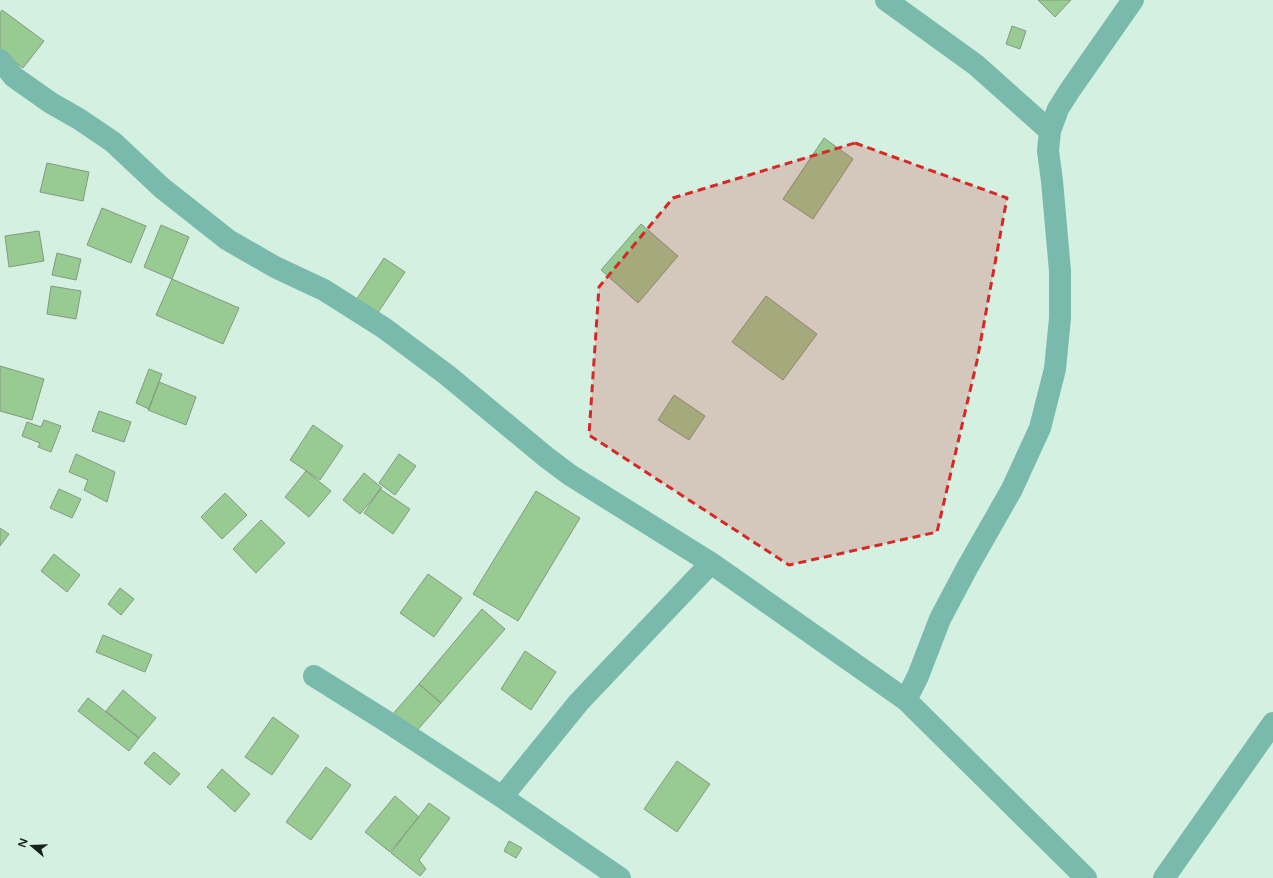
<svg xmlns="http://www.w3.org/2000/svg" width="1273" height="878" viewBox="0 0 1273 878" font-family="'Varela Round',sans-serif">
<style>
.building{fill:#98cb92;stroke:#859883}
.lines{fill:none;stroke-linecap:round;stroke-linejoin:round}
.minor{stroke:#79baac;stroke-width:22}
.marked{fill:#d62828;fill-opacity:0.2;stroke:#d62828;stroke-width:3;stroke-dasharray:8 5;stroke-linejoin:round}
</style>
<rect width="100%" height="100%" fill="#d3f0e0"/>
<path class="building" d="M1038 0H1071L1055 17Z
M2 10 44 41 23 68 0 50V13Z
M1012 26 1026 31 1020 49 1006 44Z
M824 138 853 159 813 219 783 199Z
M47 163 89 172 83 201 40 192Z
M102 208 146 226 131 263 87 245Z
M641 224 678 256 638 303 601 270Z
M161 225 189 237 172 279 144 267Z
M39 231 44 261 9 267 5 236Z
M57 253 81 259 76 280 52 275Z
M384 258 405 272 373 320 352 306Z
M172 279 239 308 223 344 156 315Z
M51 286 81 291 76 319 47 314Z
M766 296 817 334 783 380 732 342Z
M0 366 44 379 32 420 0 411Z
M149 369 162 374 149 409 136 403Z
M159 382 196 397 186 425 148 410Z
M674 395 705 416 689 440 658 420Z
M99 411 131 422 124 442 92 431Z
M44 420 61 426 51 452 38 447 40 443 22 436 27 422 41 427Z
M313 425 343 446 320 480 290 460Z
M76 454 115 472 107 502 84 490 88 480 69 472Z
M399 454 416 466 395 495 379 483Z
M306 471 331 491 309 517 285 497Z
M364 473 382 488 360 514 343 500Z
M59 489 81 499 72 518 50 508Z
M380 489 410 509 393 534 364 513Z
M536 491 580 518 518 621 473 594Z
M225 493 247 515 222 539 201 517Z
M261 520 285 543 256 573 233 549Z
M0 528 9 534 0 546Z
M54 554 80 575 67 592 41 571Z
M428 574 462 598 434 637 400 613Z
M120 588 134 599 121 615 108 604Z
M482 609 505 629 441 703 419 684Z
M103 635 152 655 145 672 96 652Z
M525 651 556 672 531 710 501 689Z
M419 684 441 703 414 734 392 715Z
M123 690 156 718 139 738 106 711Z
M88 698 139 738 129 751 78 711Z
M273 717 299 736 272 775 245 757Z
M154 752 180 774 170 785 144 763Z
M677 761 710 784 677 832 644 809Z
M326 767 351 785 311 840 286 822Z
M222 769 250 794 235 812 207 787Z
M395 796 419 817 390 852 365 832Z
M429 803 450 818 419 860 426 869 420 876 391 853Z
M509 841 522 848 516 858 504 851Z"/>
<g class="lines">
<path class="minor" d="M886 0 976 65 1050 131
M0 60 14 77 51 103 79 119 113 142 162 188 228 240 275 267 324 290 384 328 447 375 546 457 570 475 711 563 906 700 1086 878
M314 676 389 723 502 797 620 878
M906 700 918 676 940 619 967 568 1012 489 1040 428 1055 369 1060 318V271L1052 181 1048 151 1050 131 1058 109 1070 90 1133 0
M502 797 579 702 711 563
M1164 878 1273 723"/>
</g>
<path class="marked" d="M855 143 1007 198 977 361 937 532 789 565 589 435 599 287 673 198Z"/>
<g transform="translate(32 846) rotate(289)" stroke="#d3f0e0" stroke-width="3" paint-order="stroke">
<path d="M0-3L7 15L0 10L-7 15Z" fill="#17221c"/>
<text y="-6" font-size="11" font-weight="bold" text-anchor="middle" fill="#17221c">N</text>
</g>
</svg>
